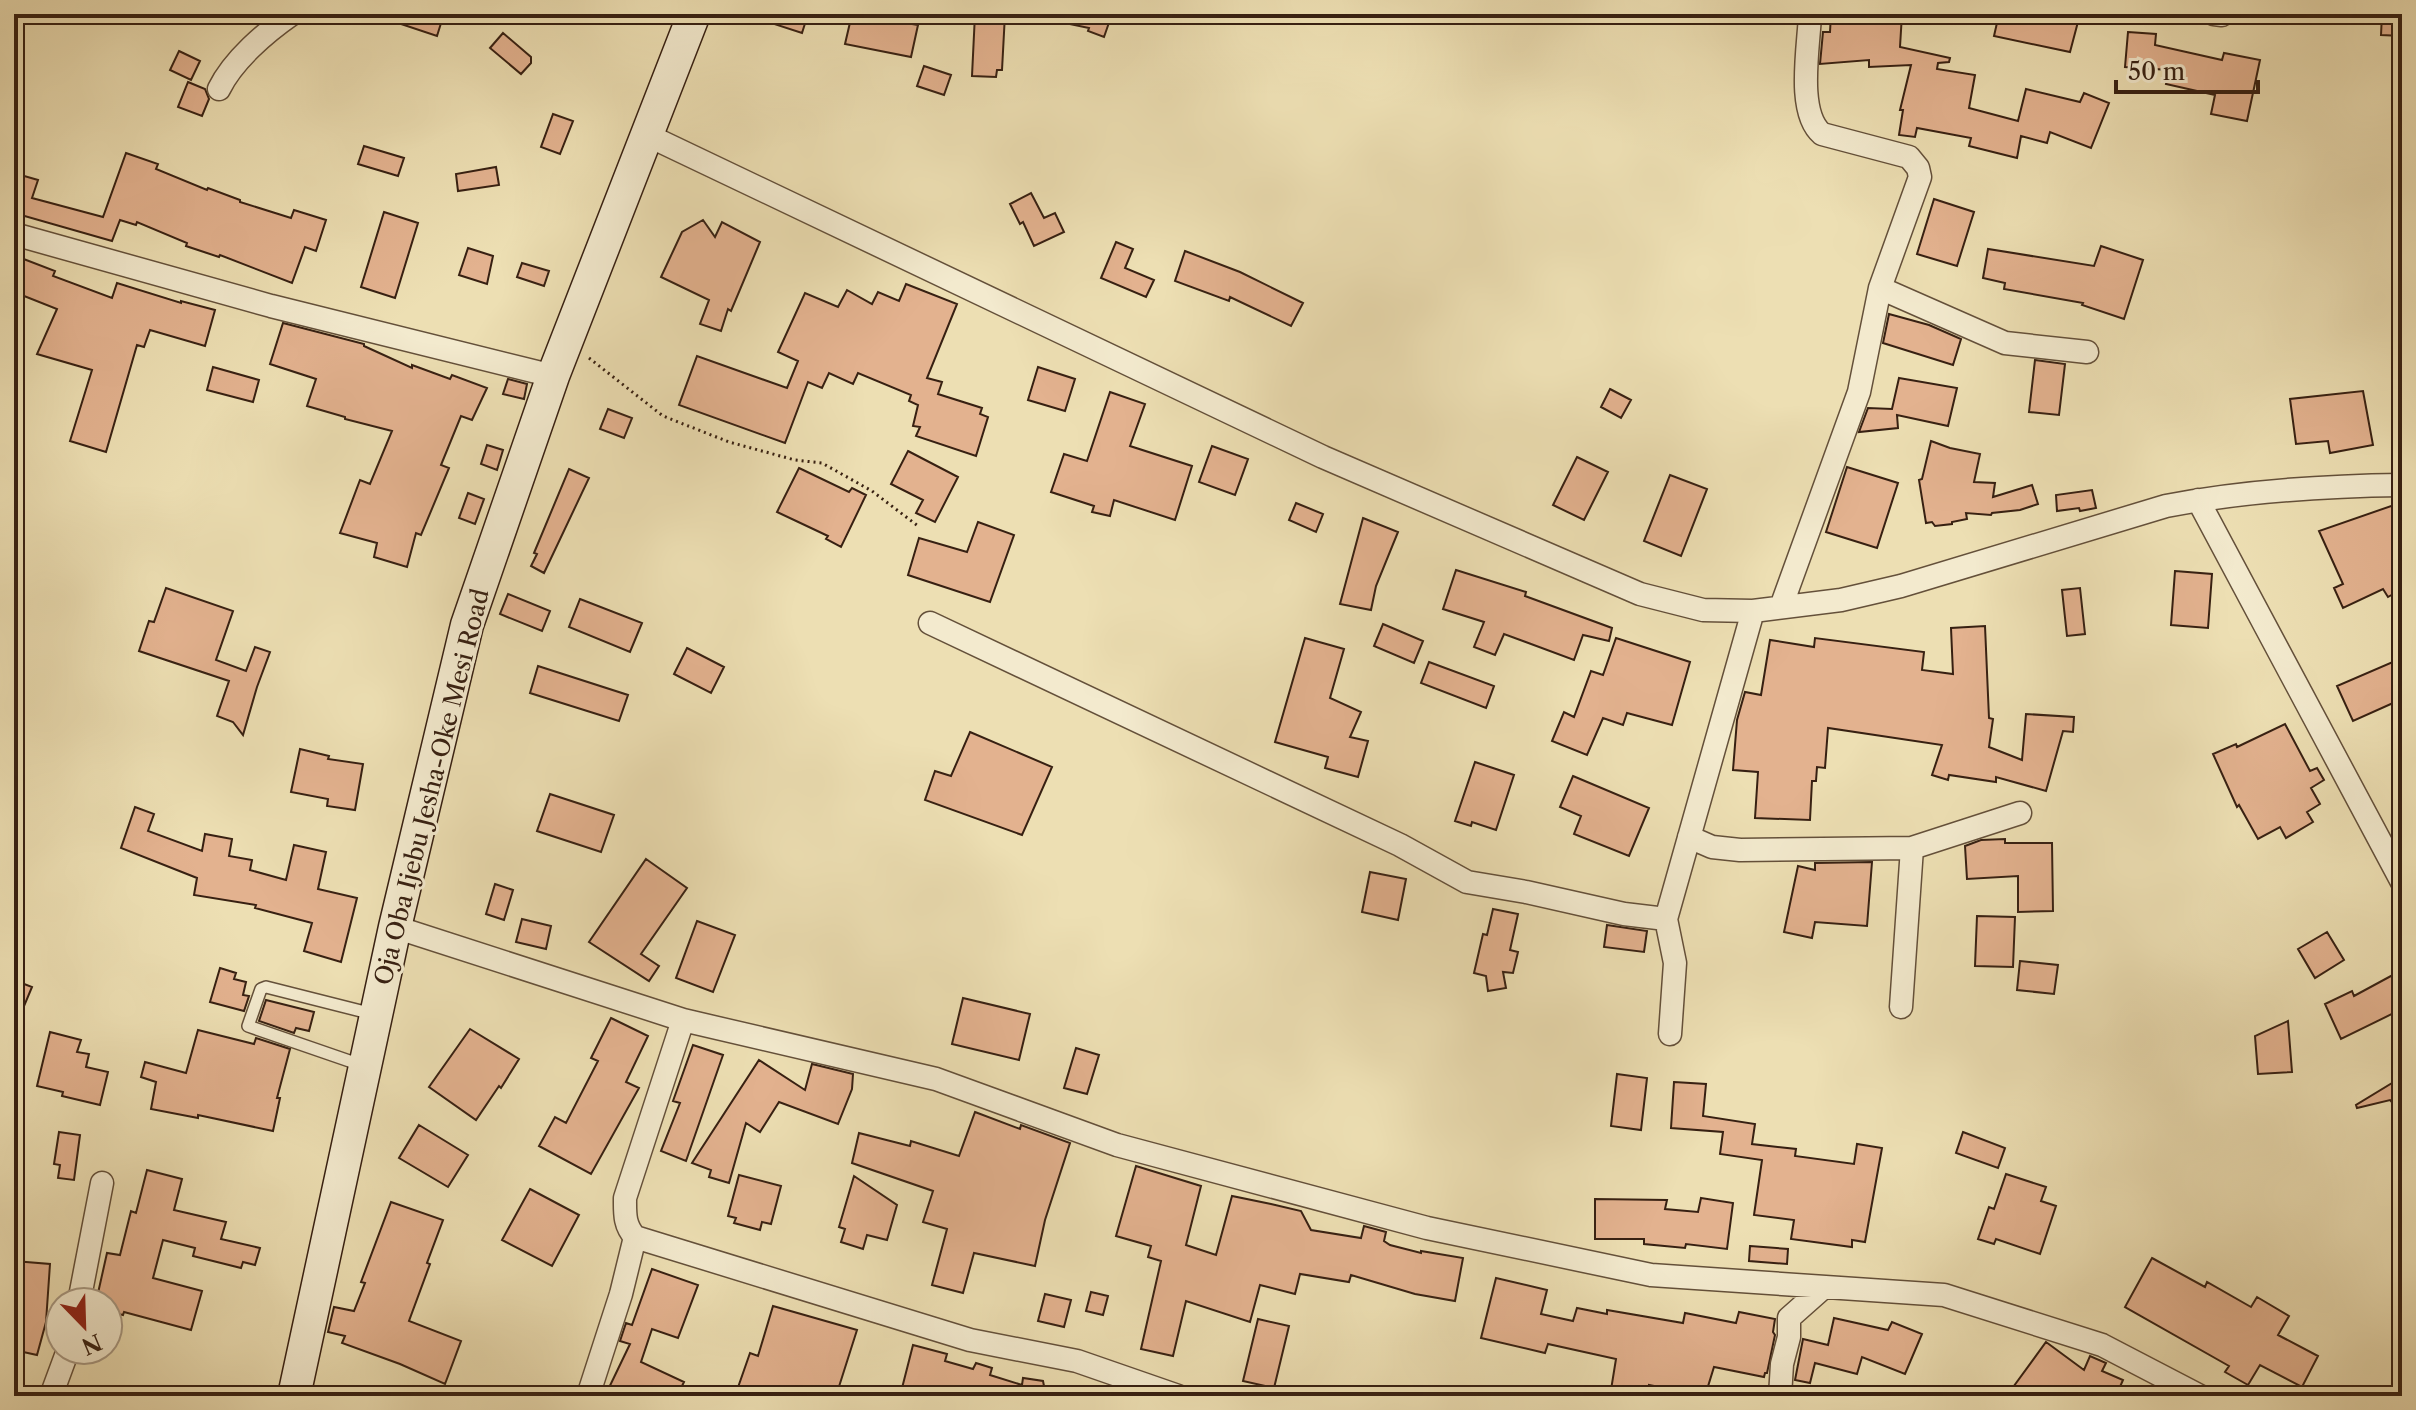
<svg xmlns="http://www.w3.org/2000/svg" width="2416" height="1410" viewBox="0 0 2416 1410" font-family="'Libre Caslon Text',serif">
<style>
.building{fill:#e3b28f;stroke:#372012;stroke-width:2}
.lines{fill:none;stroke-linecap:round;stroke-linejoin:round}
.lane-casing{stroke:#64503a;stroke-width:14}
.street-casing{stroke:#64503a;stroke-width:25}
.secondary-casing{stroke:#372012;stroke-width:35}
.path{stroke:#372012;stroke-width:3;stroke-dasharray:2 4;stroke-linecap:butt}
.lane{stroke:#f3eace;stroke-width:11}
.street{stroke:#f3eace;stroke-width:22}
.secondary{stroke:#f3eace;stroke-width:32}
.labels{text-anchor:middle;stroke-width:6;stroke-linejoin:round;paint-order:stroke}
.street-label{font-size:24px;fill:#372012;stroke:#f3eace}
</style>
<rect width="100%" height="100%" fill="#eddfb3"/>
<filter id="stains"><feTurbulence type="fractalNoise" baseFrequency=".0025" numOctaves="4"/><feColorMatrix values="0 0 0 0 .2 0 0 0 0 .09 0 0 0 0 .02 0 0 0 .5 -.17"/></filter>
<radialGradient id="worn" r=".72"><stop offset=".6" stop-color="#630" stop-opacity="0"/><stop offset="1" stop-color="#630" stop-opacity=".3"/></radialGradient>
<path class="building" d="M380 14H422L442 20 437 36 380 17Z
M753 14H808L802 33 753 17Z
M852 14 918 25 911 57 845 44Z
M975 14H1005L1002 70H997L996 77 972 76Z
M1055 14H1112L1104 37 1088 31 1089 28 1055 21Z
M1831 14H1902L1900 47 1950 58 1949 62 1938 63 1937 69 1975 75 1969 108 2018 121 2026 89 2080 102 2084 93 2109 103 2091 148 2050 132 2047 143 2021 136 2017 158 1969 146 1971 138 1917 128 1915 137 1899 135 1903 110H1900L1911 65 1869 67V60L1820 64 1823 32H1830Z
M1999 14H2061L2079 18 2070 52 1994 36Z
M2382 14H2402V36L2381 35Z
M2128 32 2156 34 2155 45 2222 60 2224 53 2260 60 2247 121 2211 114 2215 95 2166 84 2169 70 2125 67Z
M503 33 531 57V63L521 74 490 48Z
M179 51 200 61 191 80 170 70Z
M924 66 951 75 944 95 917 86Z
M188 82 205 89 209 99 202 116 178 107Z
M553 114 573 121 560 154 541 147Z
M364 146 404 158 398 176 358 164Z
M126 153 158 164 156 169 207 190 208 188 240 200V202L291 218 294 210 326 220 316 251 305 247 292 283 220 255 219 257 186 246 187 243 137 222 136 225 120 220 112 241 14 213V173L38 180 32 198 103 217Z
M496 167 499 185 458 191 456 174Z
M1031 193 1044 218 1055 213 1064 232 1034 246 1023 222 1020 224 1010 204Z
M1934 199 1974 212 1957 266 1917 254Z
M384 212 418 223 395 298 361 287Z
M703 220 715 237 722 222 760 242 731 311 728 309 721 331 700 324 709 300 661 277 682 232Z
M1116 242 1133 249 1125 268 1154 280 1146 297 1101 278Z
M2101 246 2143 260 2124 319 2082 305 2083 303 2004 289 2005 283 1983 278 1988 249 2094 266Z
M468 248 493 256 487 284 459 275Z
M1185 251 1240 272 1303 303 1291 326 1230 297 1229 301 1175 281Z
M21 258 55 271 53 276 112 298 117 283 181 303V301L215 310 205 346 150 330 144 347 137 345 106 452 70 441 92 370 37 354 57 309 14 292V274Z
M522 263 549 271 544 286 517 277Z
M906 284 957 304 927 378 942 382 938 394 982 408 980 414 988 417 976 456 916 436 920 427 913 426 918 405 909 401 911 395 858 373 853 384 829 373 822 388 808 382 785 443 679 405 697 356 787 388 798 361 778 352 805 293 838 307 847 290 872 304 878 292 899 301Z
M1889 314 1929 325 1961 339 1953 365 1883 343Z
M283 323 364 344V346L412 368V365L450 379 452 375 487 388 472 420 461 416 441 465 449 468 421 535 416 533 407 567 374 557 377 543 340 533 360 480 370 484 392 431 345 419V417L307 406 316 379 270 364Z
M2035 360 2065 364 2059 415 2029 412Z
M213 367 259 380 253 402 207 390Z
M1038 367 1075 379 1065 411 1028 400Z
M1899 378 1957 388 1948 426 1897 415 1898 428 1859 432 1868 408 1892 409Z
M508 379 527 384 524 399 503 394Z
M1610 389 1631 400 1621 418 1601 407Z
M2363 391 2373 445 2330 453 2328 441 2296 444 2290 399Z
M1110 392 1145 404 1130 446 1192 466 1175 520 1114 500 1110 516 1092 512 1094 506 1051 492 1064 454 1087 461Z
M608 409 632 418 624 438 600 429Z
M1931 441 1950 448 1980 454 1974 482 1995 483 1993 497 2032 485 2038 504 2020 510 1992 513 1991 515 1966 513 1967 519 1952 522V524L1935 526 1932 522 1926 523 1919 480 1922 479Z
M487 445 503 450 497 470 481 464Z
M1212 446 1248 459 1235 495 1199 482Z
M908 451 958 477 935 522 916 513 923 500 891 484Z
M1577 457 1608 472 1584 520 1553 505Z
M1847 467 1898 483 1877 548 1826 532Z
M799 468 849 492 852 488 866 495 841 547 826 539 828 536 777 512Z
M569 469 589 478 544 573 531 566 537 554 534 553Z
M1670 475 1707 489 1681 556 1644 541Z
M2092 490 2096 508 2080 511 2079 508 2057 511 2056 495Z
M468 493 484 499 475 524 459 518Z
M1296 503 1323 514 1316 532 1289 520Z
M2397 504 2402 519V589L2388 597 2383 589 2343 608 2334 588 2343 584 2319 531Z
M1363 518 1398 532 1376 586 1371 610 1340 604Z
M978 522 1014 535 990 602 908 575 919 538 967 552Z
M1456 570 1526 592 1525 596 1612 628 1609 641 1583 635 1574 660 1504 634 1495 655 1474 647 1484 622 1443 609Z
M2175 571 2212 574 2208 628 2171 625Z
M166 588 233 611 216 660 246 671 255 647 270 652 257 687 243 735 233 722 217 716 229 681 139 651 149 621 154 622Z
M2080 588 2085 634 2067 636 2062 590Z
M508 594 550 611 542 631 500 614Z
M580 599 642 623 630 652 569 627Z
M1383 624 1423 641 1414 663 1374 646Z
M1985 626 1989 718 1993 719 1989 747 2022 760 2026 714 2074 717 2073 732 2063 731 2046 791 1996 777V782L1949 775 1948 780 1932 775 1942 745 1828 728 1825 768 1817 767 1816 781H1812L1810 820 1755 818 1758 772 1733 770 1737 720 1745 692 1761 695 1770 640 1814 647 1815 638 1924 652 1922 670 1953 674 1951 628Z
M1305 638 1344 649 1330 698 1361 712 1350 737 1368 741 1358 777 1325 768 1328 757 1275 742Z
M1616 638 1690 662 1672 725 1627 713 1623 725 1603 718 1587 755 1552 741 1564 712 1574 717 1591 671 1603 675Z
M687 648 724 667 711 693 674 674Z
M2402 658V699L2353 721 2337 686Z
M1429 662 1494 686 1486 708 1421 683Z
M538 666 628 695 619 721 530 693Z
M2285 724 2310 771 2317 768 2324 780 2311 788 2320 804 2307 812 2313 822 2286 838 2280 827 2258 839 2239 805 2237 807 2213 754 2236 744 2237 747Z
M970 732 1052 767 1022 835 925 800 935 771 951 776Z
M300 749 329 756 328 759 363 764 355 810 327 806 328 799 291 792Z
M1475 762 1514 775 1496 830 1472 822 1471 826 1455 821Z
M1573 776 1649 808 1629 856 1574 834 1581 816 1560 807Z
M550 794 614 815 601 852 537 831Z
M135 807 154 814 148 831 202 851 205 834 232 839 229 856 252 860 250 870 286 880 294 845 326 852 318 889 357 898 341 962 304 951 312 923 255 908 256 905 194 895 197 878 121 848Z
M2005 839V843H2052L2053 911 2018 912V876L1967 879 1965 846 1981 840Z
M646 859 687 888 641 954 659 966 649 981 589 942Z
M1872 862 1867 926 1815 922 1812 938 1784 932 1798 866 1815 870V863Z
M1370 872 1406 879 1398 920 1362 912Z
M495 884 513 890 504 920 486 914Z
M1493 909 1518 914 1510 950 1518 952 1513 973 1503 972 1506 988 1488 991 1486 976 1474 973 1483 934 1487 935Z
M1977 916 2015 917 2013 967 1975 966Z
M522 919 551 926 546 949 516 942Z
M697 921 735 935 713 992 676 978Z
M1607 925 1647 931 1644 952 1604 947Z
M2327 932 2344 960 2315 978 2298 949Z
M2020 961 2058 965 2054 994 2017 990Z
M220 968 236 973 234 979 246 982 243 995 249 996 244 1011 210 1002Z
M2402 970V1009L2341 1039 2325 1004 2352 991 2354 996Z
M14 980 32 987 14 1030Z
M963 998 1030 1014 1019 1060 952 1044Z
M266 1000 314 1012 309 1031 296 1028 294 1033 259 1021Z
M611 1018 648 1036 626 1082 639 1088 591 1174 539 1146 555 1117 566 1123 598 1061 591 1058Z
M2288 1021 2292 1072 2258 1074 2255 1036Z
M470 1029 519 1059 501 1088 499 1086 476 1120 429 1087Z
M198 1030 254 1044 256 1038 290 1049 277 1098H280L273 1131 198 1115V1118L151 1109 156 1082 141 1077 145 1062 186 1073Z
M50 1032 81 1040 77 1052 89 1054 86 1067 108 1072 100 1105 62 1096 63 1092 37 1086Z
M693 1045 723 1055 686 1161 661 1151 680 1103 673 1101Z
M1076 1048 1099 1055 1087 1094 1064 1088Z
M759 1060 805 1090 812 1064 853 1074 852 1089 838 1124 779 1102 760 1132 746 1123 729 1183 709 1177 711 1170 692 1163Z
M1617 1074 1647 1078 1641 1130 1611 1126Z
M2402 1077V1115L2390 1100 2357 1108 2356 1105Z
M1674 1082 1706 1084 1703 1116 1755 1124 1752 1144 1796 1149 1795 1156 1854 1164 1857 1144 1882 1148 1865 1242 1852 1240V1247L1791 1239 1794 1220 1754 1215 1762 1160 1720 1154 1723 1132 1671 1128Z
M975 1112 1020 1129 1021 1125 1070 1143 1045 1220 1035 1266 974 1253 963 1293 932 1285 947 1229 923 1222 933 1191 852 1163 859 1133 910 1146 911 1141 959 1156Z
M419 1125 468 1155 448 1187 399 1158Z
M59 1132 80 1135 74 1180 58 1178 60 1165 54 1164Z
M1963 1132 2005 1148 1998 1168 1956 1153Z
M1136 1166 1201 1186 1186 1245 1216 1255 1232 1196 1271 1204 1301 1211 1311 1230 1361 1238 1364 1226 1386 1232 1384 1241 1390 1245 1421 1253V1251L1463 1258 1455 1301 1415 1294 1351 1275 1349 1282 1300 1274 1295 1294 1260 1285 1250 1322 1186 1301 1173 1356 1141 1349 1161 1261 1148 1257 1151 1246 1116 1236Z
M147 1170 182 1179 174 1210 226 1222 221 1239 260 1248 255 1265 243 1262 241 1268 193 1256 195 1248 163 1240 153 1278 202 1291 191 1330 124 1312 123 1315 108 1312V1302H96L107 1253 120 1255 131 1211 136 1213Z
M2006 1174 2046 1187 2041 1201 2056 1206 2040 1254 1996 1239 1994 1244 1978 1239 1989 1207 1994 1209Z
M739 1175 781 1186 771 1224 762 1222 760 1230 734 1223 736 1218 728 1216Z
M854 1176 897 1205 887 1240 867 1235 863 1249 841 1242 845 1229 839 1227Z
M530 1189 579 1215 552 1266 502 1240Z
M1701 1198 1733 1203 1727 1249 1686 1244 1685 1248 1644 1244V1239H1595V1199L1667 1200 1665 1209 1698 1212Z
M391 1202 443 1220 427 1263 430 1264 409 1321 461 1341 445 1384 400 1364 342 1343 345 1336 328 1332 334 1307 354 1311 365 1283 361 1282Z
M1750 1246 1788 1249 1787 1264 1749 1261Z
M2152 1258 2205 1287 2207 1282 2251 1307 2257 1297 2289 1316 2278 1335 2318 1356 2302 1387 2260 1365 2248 1385 2225 1372 2229 1366 2125 1307Z
M14 1261 50 1264 46 1322 37 1355 14 1350Z
M652 1269 698 1285 678 1338 652 1329 641 1362 684 1382 677 1396H605L630 1344 620 1341 626 1323 632 1325Z
M1496 1278 1547 1290 1541 1314 1573 1321 1577 1308 1607 1314V1310L1683 1323 1685 1313 1736 1323 1739 1312 1775 1319 1773 1332 1775 1335 1767 1373H1765L1764 1377 1714 1367 1705 1396 1649 1385V1388H1644L1643 1396H1610L1616 1359 1548 1344 1545 1353 1481 1338Z
M1091 1292 1108 1296 1103 1315 1086 1311Z
M1045 1294 1071 1300 1064 1327 1038 1321Z
M773 1306 857 1330 836 1396H735L750 1353 758 1356Z
M1834 1318 1888 1330 1892 1322 1922 1334 1905 1374 1862 1357 1857 1374 1815 1363 1810 1383 1795 1380 1803 1339 1828 1345Z
M1258 1319 1289 1326 1274 1388 1243 1381Z
M2046 1342 2084 1370 2090 1356 2106 1363 2102 1371 2123 1380 2116 1396H2019L2011 1390Z
M913 1345 947 1354 945 1361 973 1369 976 1363 992 1368 990 1375 1022 1385 1023 1378 1043 1381 1046 1396H900Z"/>
<g class="lines">
<g class="lane-casing">
<path id="lane" d="M361 1065 248 1026 261 989 266 987 373 1014"/>
</g>
<g class="street-casing">
<path id="street" d="M2214 14 2222 15
M219 89C233 60 266 32 292 14
M647 135 1323 457 1640 594 1703 610 1753 611 1841 600 1901 586 2166 506C2243 491 2323 486 2402 485
M14 234 271 306 553 376
M1880 288 2005 343 2087 352
M2198 500 2402 882
M1781 607 1859 392 1880 288 1920 177 1918 168 1909 157 1822 134C1796 112 1809 46 1810 14
M930 623 1400 845 1467 882 1526 892 1624 914 1666 919 1675 963 1670 1034
M1689 837 1712 847 1740 850 1912 848 2020 813
M1666 919 1753 611
M395 927 683 1020 936 1079 1117 1145 1427 1228 1651 1275 1944 1295 2102 1345 2200 1396
M1901 1007 1912 848
M635 1237 970 1340 1077 1361 1178 1396
M79 1302 102 1183
M51 1396 68 1350
M588 1396 621 1294 635 1237C624 1225 625 1213 625 1198L683 1020
M1780 1396 1782 1364 1789 1337V1318L1824 1287"/>
</g>
<g class="secondary-casing">
<path id="secondary" d="M294 1396 395 927 467 625 553 376 694 14"/>
</g>
<path class="path" d="M589 358 663 416 729 442 795 460 822 463 872 491 918 526"/>
<use href="#lane" class="lane"/>
<use href="#street" class="street"/>
<use href="#secondary" class="secondary"/>
</g>
<g class="labels">
<g class="street-label">
<text transform="translate(432 787) rotate(-76)" y="8">Oja Oba Ijebu Jesha-Oke Mesi Road</text>
</g>
</g>
<rect width="2416" height="1410" fill="none" stroke="#eddfb3" stroke-width="48"/>
<rect x="16" y="16" width="2384" height="1378" fill="none" stroke="#372012" stroke-width="4"/>
<rect x="24" y="24" width="2368" height="1362" fill="none" stroke="#372012" stroke-width="2"/>
<g transform="translate(84 1326) rotate(157)"><circle r="38" fill="#f3eace" stroke="#a89983" stroke-width="2"/>
<path d="M0-6L14 30L0 20L-14 30Z" fill="#8f2418"/>
<text y="-12" font-size="22" font-weight="bold" text-anchor="middle" fill="#372012">N</text>
</g>
<path d="M2116 80v12h142v-12" fill="none" stroke="#372012" stroke-width="4"/>
<text x="2128" y="80" font-size="24" fill="#372012" stroke="#f3eace" stroke-width="6" paint-order="stroke">50 m</text>
<rect width="100%" height="100%" filter="url(#stains)"/>
<rect width="100%" height="100%" fill="url(#worn)"/>
</svg>
